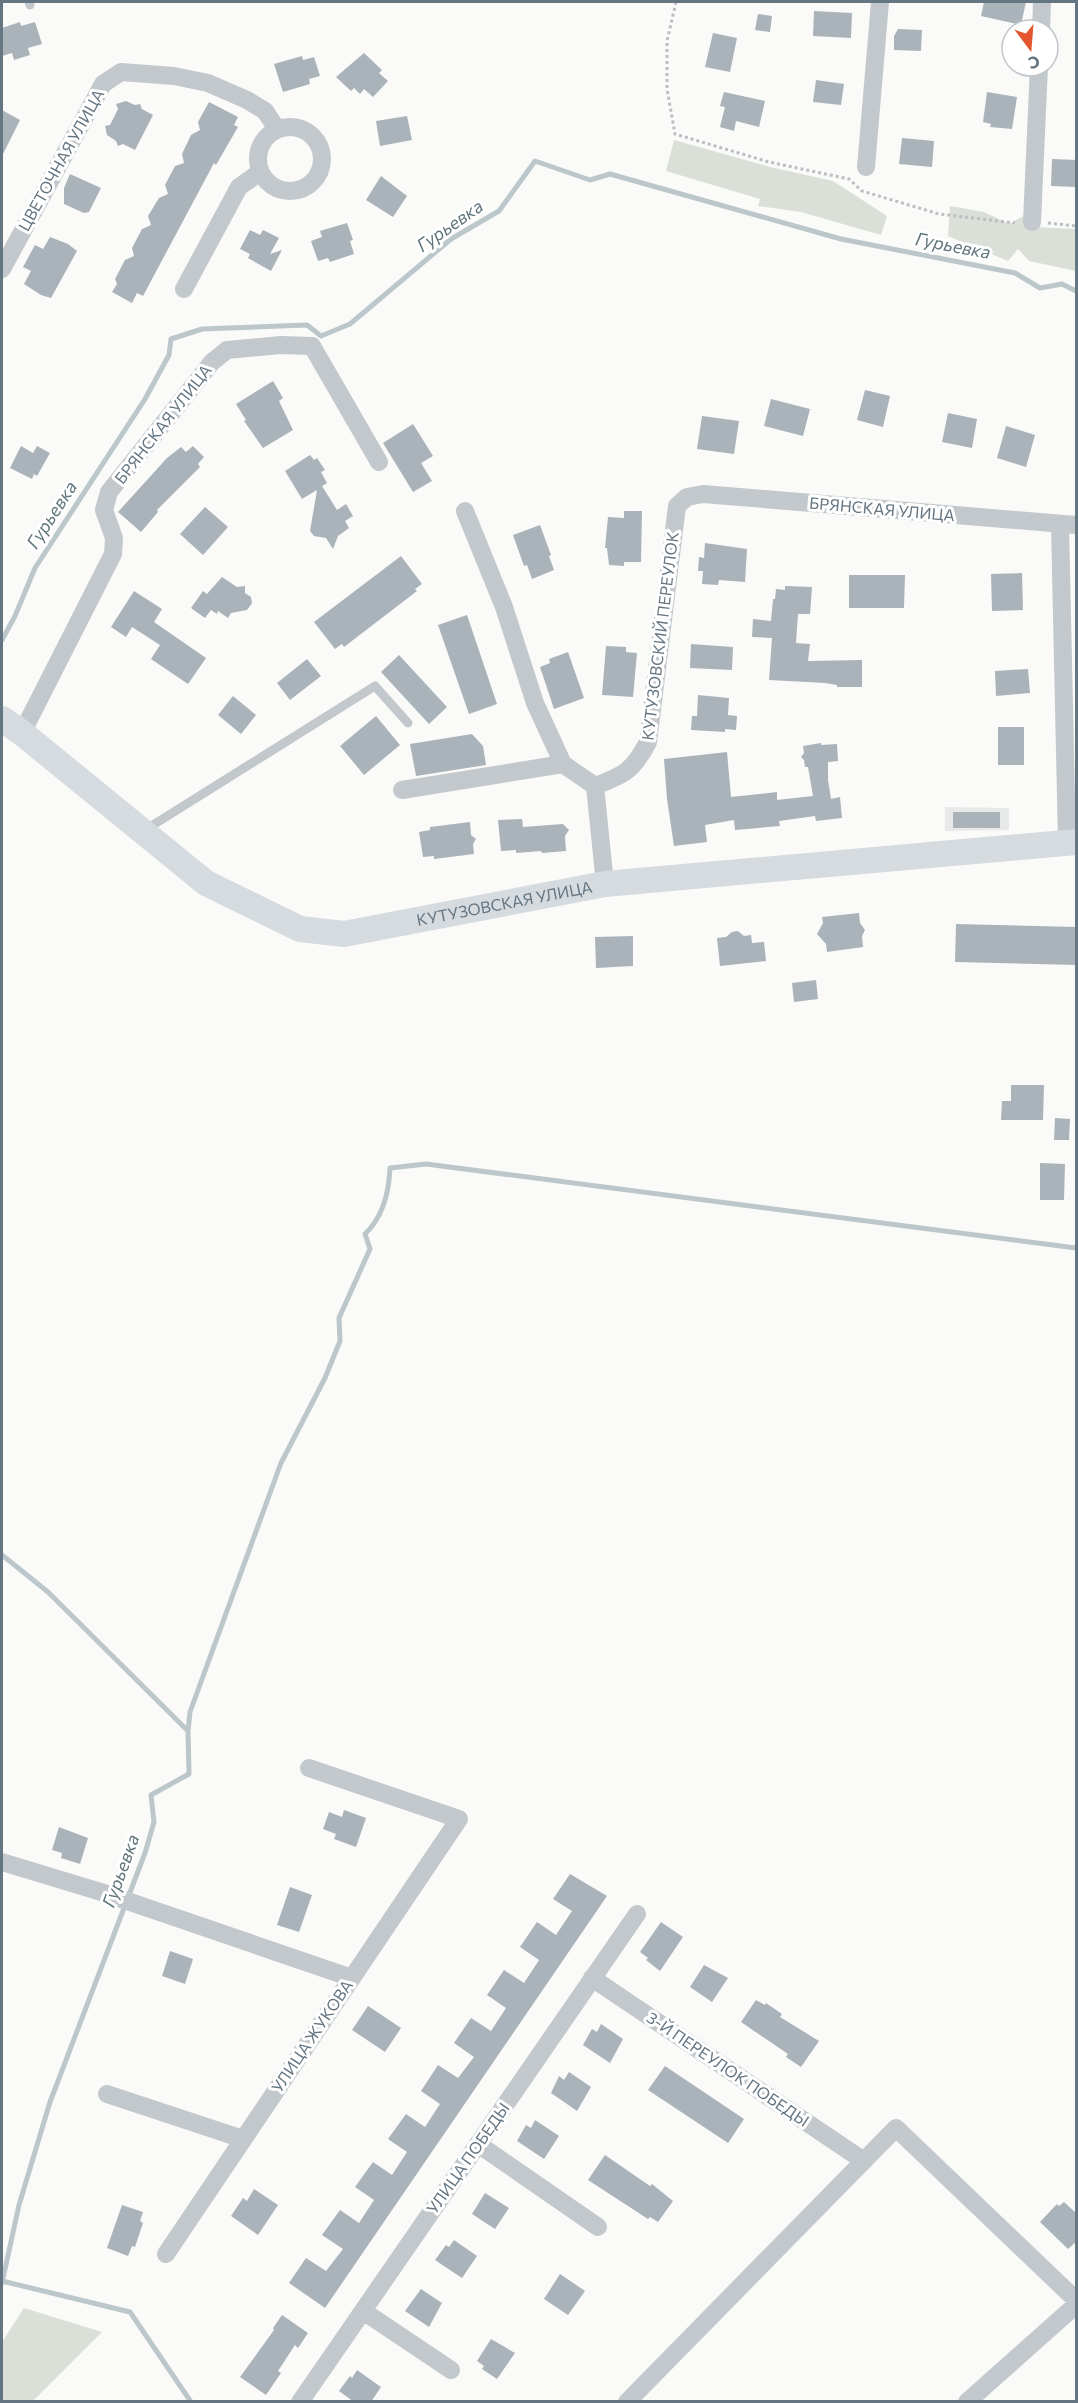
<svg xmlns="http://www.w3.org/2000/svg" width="1078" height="2403" viewBox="0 0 1078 2403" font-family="Commissioner,sans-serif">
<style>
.built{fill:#e8e9e9}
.green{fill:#dadfd7}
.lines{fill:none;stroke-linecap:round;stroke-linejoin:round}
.stream{stroke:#bbc7cb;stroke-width:5}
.building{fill:#aab3b9}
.path{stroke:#bbbfc2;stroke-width:3;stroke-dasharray:3 3;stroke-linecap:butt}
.lane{stroke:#c3c8cc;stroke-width:9}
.street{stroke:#c3c8cc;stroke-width:18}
.secondary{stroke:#d6dbdf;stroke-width:26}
.labels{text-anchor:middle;stroke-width:6;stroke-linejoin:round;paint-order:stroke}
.street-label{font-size:16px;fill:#657683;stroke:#fff}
.water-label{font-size:18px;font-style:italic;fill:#60757c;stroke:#fff}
</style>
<rect width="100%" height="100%" fill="#fafaf8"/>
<path class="built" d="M945 807 1009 808V830L945 831Z"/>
<path class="green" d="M674 140 770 167 833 181 887 216 881 235 801 212 758 206 760 199 666 171Z
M950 206 984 212 1009 224 1027 214 1033 227 1076 229V271L1029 261 1018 249 1008 261 948 236Z
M24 2308 102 2332 33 2401H2V2342Z"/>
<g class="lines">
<path class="stream" d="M2 640 15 616 35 568 145 399 169 355 171 339 202 329 307 325 321 336 350 324 451 239 499 211 535 161 590 180 610 174 841 239 1015 273 1040 288 1062 284 1076 291
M2 1555 48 1592 188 1731 189 1774 151 1795 154 1822 145 1853 50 2102 19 2205 2 2283
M188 1731 190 1712 281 1463 325 1378 340 1341 339 1318 370 1249 365 1234C383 1217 389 1192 390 1168L426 1164 1076 1248
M2 2281 130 2312 191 2402"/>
</g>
<path class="building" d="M984 2H1026L1021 25 981 16Z
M814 11 852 13 851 38 813 36Z
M758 14 772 16 770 32 755 30Z
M20 22 21 26 35 22 42 44 28 48 30 55 14 60 12 53 2 56V28Z
M898 29 922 30 921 51 894 50V36Z
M713 33 737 38 730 72 705 67Z
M364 53 382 70 379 73 388 81 373 97 364 89 360 94 354 88 351 91 336 77Z
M302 56 303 60 314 57 320 76 309 79 310 84 283 92 274 64Z
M816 80 844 84 841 105 813 102Z
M724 92 765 101 759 127 736 121 734 131 720 127 725 107 720 106Z
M987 92 1017 97 1012 129 990 127 991 124 983 122Z
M126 101 135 105 140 104 142 109 153 115 135 150 123 144 118 146 116 141 107 135 105 126 110 125 118 109 116 104Z
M209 102 238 117 234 125 238 127 216 165 214 163 143 296 137 293 132 303 112 292 117 284 115 279 125 260 134 256 132 248 142 229 151 225 148 216 159 198 168 194 165 185 175 166 184 163 182 154 191 135 200 130 198 122Z
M2 110 20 120 2 156Z
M407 116 412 140 380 146 376 121Z
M902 138 934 141 932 167 899 164Z
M1052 159 1077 160V187L1051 186Z
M70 174 101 188 89 212 84 213 64 204V188Z
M381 176 407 196 393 217 366 200Z
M347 223 353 240 350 241 354 254 330 262 328 258 318 261 311 241 322 237 320 231Z
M250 230 260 235 263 230 279 238 270 254 282 250 271 271 248 258 250 254 240 249Z
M50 237 68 244 77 251 51 298 41 295 24 284 31 271 23 267 35 245 43 249Z
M273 381 283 398 279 401 293 430 263 448 244 421 246 420 236 404Z
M865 390 890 396 883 427 857 420Z
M771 399 810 409 803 436 764 426Z
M948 413 977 419 972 448 942 442Z
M702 416 739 421 734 454 697 449Z
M413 424 433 456 421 463 432 481 413 492 383 443Z
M1006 426 1035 435 1026 467 997 458Z
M21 446 33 453 37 446 50 453 37 476 34 474 32 479 10 468Z
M193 446 204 457 198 464 200 467 157 510 158 512 141 532 118 512 167 458 181 447 186 452Z
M310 455 314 460 317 458 325 470 321 472 327 483 322 486 337 510 346 504 353 516 345 521 349 528 338 536 333 549 326 538 314 536 310 531 317 490 302 499 285 471Z
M205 507 228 527 203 555 180 534Z
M624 511H642L641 562H624V566L609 565 607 548H605L608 517 624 518Z
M540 525 551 555 549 556 554 570 532 579 527 565 524 566 513 535Z
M705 543 747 549 745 582 719 580 718 585 702 584 703 571H698L699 557 704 558Z
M401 556 422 584 415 589 417 591 344 647 342 644 335 649 314 622Z
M1022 573 1023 610 992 611 991 574Z
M849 575H905L904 608H849Z
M222 577 237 587 245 586V593L251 597 252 603 247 610 231 613 228 618 218 611 217 614 211 610 205 618 191 608 203 591 207 594Z
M785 586 812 587 810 614H798L796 643 810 644 808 661 862 660V687H837V685L825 683 769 680 772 638 752 637 753 619 771 621 773 599H775L776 589 785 590Z
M134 591 162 609 154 622 206 658 188 684 151 659 160 645 132 627 126 637 111 627Z
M467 615 497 704 469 714 438 625Z
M691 644 733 647 732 670 690 668Z
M606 646 626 647V652L637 653 633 697 602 695Z
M568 652 584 698 554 709 540 667 550 663 549 659Z
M399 655 447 707 429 724 381 672Z
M307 659 321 676 290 700 277 683Z
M1028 669 1030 693 996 696 995 671Z
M698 695 729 698 728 715 737 716 736 730 725 729V732L691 730 692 716H697Z
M233 696 256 715 241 734 218 715Z
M376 716 400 745 364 775 340 746Z
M998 727H1024V765H998Z
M472 734 483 746 486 765 416 776 410 744Z
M821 743V745L837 744 838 761 828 762V780L831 799 840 797 842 818 816 821 815 816 779 821 780 826 735 830 734 820 705 825 707 842 674 846 667 799 664 759 727 752 731 797 777 792V800L813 796 808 767H805L804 760 801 757 804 753 803 746Z
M953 812H1000V828H953Z
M522 819 523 827 563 824 569 830 565 836 566 851 542 853 541 851 516 853V850L501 851 498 820Z
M470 822 471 835 476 839 473 844 474 854 434 859V856L423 857 419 832 430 830V827Z
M859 913 860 923 865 930 862 936 863 947 827 952 826 944 817 934 823 923 822 917Z
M956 924 1077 927V965L955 962Z
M738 931 744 936 751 935 752 943 764 942 766 961 720 966 717 938 726 937 732 932Z
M633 936V966L596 968 595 937Z
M816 980 818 999 794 1002 792 983Z
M1011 1085H1044L1043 1120H1001L1002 1101H1011Z
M1055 1118 1070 1119 1069 1140H1054Z
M1040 1163 1065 1164 1064 1200H1040Z
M344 1810 366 1818 356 1847 334 1839 336 1834 323 1829 329 1812 342 1817Z
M59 1827 88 1838 80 1864 61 1858 62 1853 52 1850Z
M570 1874 607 1896 325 2308 289 2283 306 2258 326 2271 343 2249 322 2235 340 2210 359 2223 374 2200 355 2187 373 2162 392 2175 407 2152 388 2139 406 2114 425 2127 440 2104 421 2091 438 2065 458 2078 474 2057 454 2043 471 2018 491 2031 506 2008 487 1995 504 1970 524 1983 539 1960 520 1947 537 1922 556 1935 572 1911 553 1899Z
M290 1887 312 1895 299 1932 277 1925Z
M661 1922 683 1937 660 1971 646 1960 648 1958 640 1952Z
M170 1951 193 1959 185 1984 162 1976Z
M704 1965 728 1978 712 2002 690 1987Z
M756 2000 765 2005 766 2003 782 2014 780 2017 819 2041 801 2067 786 2057 788 2054 741 2022Z
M368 2006 401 2028 385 2052 352 2030Z
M601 2024 623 2039 610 2063 583 2045 592 2029 597 2032Z
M665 2066 744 2119 728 2143 648 2090Z
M569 2072 591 2087 577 2111 551 2093 559 2076 564 2080Z
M535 2120 559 2136 544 2159 517 2141 526 2125 531 2128Z
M605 2155 650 2186 652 2184 673 2201 658 2222 650 2217 648 2219 588 2180Z
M254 2189 278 2205 258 2235 231 2216 243 2198 247 2201Z
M485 2193 509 2208 495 2229 472 2214Z
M1064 2202 1077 2214V2241L1068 2249 1040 2222 1057 2204 1059 2206Z
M122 2205 143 2212 140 2221 143 2223 135 2247 132 2246 128 2256 107 2248Z
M454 2240 477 2256 462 2278 435 2260 446 2245 449 2247Z
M560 2274 585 2291 568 2315 544 2299Z
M421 2289 442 2303 429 2327 405 2311Z
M282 2315 308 2333 298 2348 295 2345 278 2371 281 2373 266 2395 240 2377 274 2330 273 2328Z
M491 2339 515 2353 497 2379 482 2369 484 2366 477 2361Z
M357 2370 381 2387 371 2402H354L339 2391 350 2376 352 2378Z"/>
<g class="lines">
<path class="path" d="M676 2 667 41V89L675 134 769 162 849 179 862 191 939 214 1015 223
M1048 223 1076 226"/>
<path class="lane" d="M29 2 30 5
M145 830 375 686 408 723"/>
<path class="street" d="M1041 30 1042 2
M258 159a32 32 0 1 1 64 0a32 32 0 1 1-64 0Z
M866 167 880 2
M1032 222 1039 66
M2 269 103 84 121 72 174 76 208 83 247 100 265 111 277 129
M184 289 239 187 260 172
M465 511 504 607 535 703 563 764 595 786C624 775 633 771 648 742L677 506 687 497 703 494 1076 525
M1060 525 1067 842
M22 733 113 554 114 538 104 510 109 492 212 362 227 350 281 345 312 346 379 462
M595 786 605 884
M402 790 563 764
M2 1862 101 1892 352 1978
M592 1978 864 2161
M107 2094 243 2139
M478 2144 598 2227
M166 2254 459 1819 309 1768
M363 2311 451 2370
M300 2402 637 1914
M627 2402 896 2128 1076 2300
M967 2402 1076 2305"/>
<path class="secondary" id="s1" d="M2 719 22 733 206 883 300 929 344 934 605 884 1076 842"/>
</g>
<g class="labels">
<g class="street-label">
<text transform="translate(61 160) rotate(-61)" y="6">ЦВЕТОЧНАЯ УЛИЦА</text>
<text transform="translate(163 424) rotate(-52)" y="6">БРЯНСКАЯ УЛИЦА</text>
<text transform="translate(882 509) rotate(5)" y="6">БРЯНСКАЯ УЛИЦА</text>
<text transform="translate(660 636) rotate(-83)" y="6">КУТУЗОВСКИЙ ПЕРЕУЛОК</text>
<text dy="6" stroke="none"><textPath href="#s1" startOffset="574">КУТУЗОВСКАЯ УЛИЦА</textPath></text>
<text transform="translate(312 2036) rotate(-56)" y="6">УЛИЦА ЖУКОВА</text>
<text transform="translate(728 2069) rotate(34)" y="6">3-Й ПЕРЕУЛОК ПОБЕДЫ</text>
<text transform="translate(468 2158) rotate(-55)" y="6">УЛИЦА ПОБЕДЫ</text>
</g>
<g class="water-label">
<text transform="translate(450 226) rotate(-35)" y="6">Гурьевка</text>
<text transform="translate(953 246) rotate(11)" y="6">Гурьевка</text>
<text transform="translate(52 515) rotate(-57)" y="6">Гурьевка</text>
<text transform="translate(121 1871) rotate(-70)" y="6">Гурьевка</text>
</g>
</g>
<rect width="1078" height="2403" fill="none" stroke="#657683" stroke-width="6"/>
<g transform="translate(1030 48) rotate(164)"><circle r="28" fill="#ffffff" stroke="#c1c8cd" stroke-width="1.5"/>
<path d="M0-4.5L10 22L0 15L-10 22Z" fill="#e4572e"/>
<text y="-9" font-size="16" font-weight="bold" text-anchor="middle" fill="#657683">С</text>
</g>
</svg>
